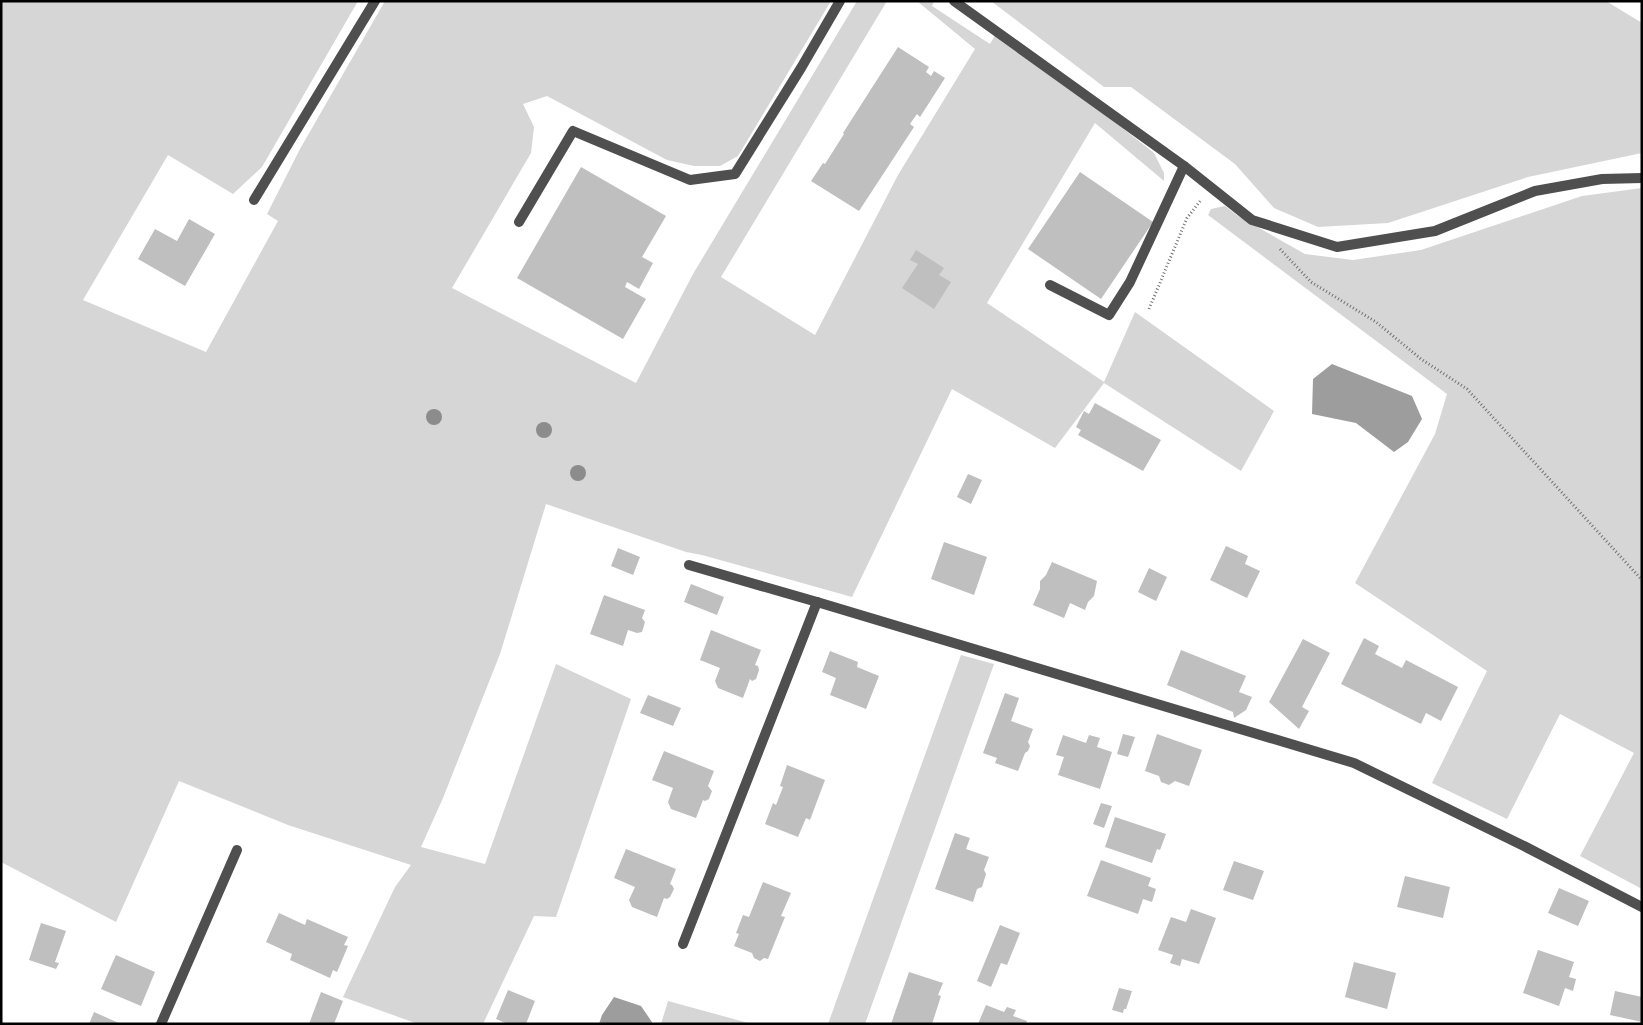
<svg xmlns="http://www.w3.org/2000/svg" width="1643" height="1025" viewBox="0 0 1643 1025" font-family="Signika,sans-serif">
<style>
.green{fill:#d6d6d6}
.water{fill:#9d9d9d}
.building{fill:#bfbfbf}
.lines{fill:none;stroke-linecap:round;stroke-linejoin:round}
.path{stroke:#717171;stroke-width:3;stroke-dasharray:1 2.5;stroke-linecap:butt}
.service{stroke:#4f4f4f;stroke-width:10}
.minor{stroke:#4f4f4f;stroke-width:10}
.tree{fill:#8c8c8c}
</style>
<rect width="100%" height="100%" fill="#fff"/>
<path class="green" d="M1 1H358L262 167 233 194 168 155 83 300 206 352 278 221 267 214 300 149 385 1H831L738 156 720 166H694L667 160 547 96 523 104 534 127 531 153 452 288 636 383 693 274 857 1H887L721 277 815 335 898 175 975 49 917 1H934L932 6 990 44 998 30 1154 153 1164 173V181L1095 123 987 303 1104 382 1135 312 1274 411 1241 471 1104 383 1055 448 952 389 852 597 702 555 686 552 546 504 500 654 443 798 421 847 485 864 556 664 631 699 556 917 534 916 483 1024H418L343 997 395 887 411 865 288 825 179 781 116 922 1 862Z
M991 1H1606L1642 23V153L1528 177 1388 223 1318 227 1274 208 1235 164 1131 87H1104Z
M1642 188V889L1580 856 1634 753 1560 714 1507 819 1432 783 1487 671 1355 583 1435 434 1447 394 1208 215 1211 209 1225 206 1238 216 1305 254 1353 260 1421 250 1582 196Z
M961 655 994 664 865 1024H828Z
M668 1001 752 1024H661Z"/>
<path class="water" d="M1332 364 1412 396 1422 419 1408 442 1394 452 1356 423 1312 414 1313 379Z
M614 997 641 1006 652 1022 651 1024H599L602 1015Z"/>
<path class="building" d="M898 47 929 67 926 72 931 76 934 71 945 78 920 117 917 114 910 124 914 127 859 211 811 181 823 163 825 164 844 134 843 133Z
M581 167 666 216 642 257 653 263 639 289 627 282 625 287 646 299 623 339 517 278Z
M1080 172 1153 222 1101 299 1028 249Z
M189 219 215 234 185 286 138 259 155 229 177 241Z
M916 250 944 268 939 275 951 282 934 309 902 288 918 264 910 260Z
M1095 403 1161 440 1143 471 1078 435 1081 430 1076 427 1084 411 1089 414Z
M968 474 982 480 971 504 957 497Z
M944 542 987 557 974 595 931 579Z
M1226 546 1248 556 1245 564 1260 571 1247 598 1210 580Z
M618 548 640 557 633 575 611 566Z
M1052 562 1097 581 1094 596 1088 602 1085 610 1070 603 1064 618 1033 605 1040 589V581L1046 575Z
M1149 568 1167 577 1156 601 1138 592Z
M691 584 724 597 717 615 684 602Z
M604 595 645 610 642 618 645 622 642 632 637 633 628 630 623 646 590 634Z
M711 630 761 650 755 665 758 666 759 670 756 679 752 681 750 679 743 698 718 688 715 681 720 668 700 660Z
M1364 638 1379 646 1375 654 1402 668 1406 660 1458 687 1441 721 1426 713 1421 724 1341 684Z
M1303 639 1330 653 1302 707 1309 711 1299 729 1269 702Z
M1181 650 1246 676 1239 692 1252 697 1246 710 1234 718 1233 712 1167 685Z
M830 651 858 662 857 667 879 676 866 709 830 695 836 678 822 672Z
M1005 693 1019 698 1011 721 1033 729 1028 742 1030 746 1028 751 1025 753 1018 771 995 763 997 758 983 753Z
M648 695 681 708 673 726 640 713Z
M1123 734 1135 737 1128 757 1117 754Z
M1157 734 1202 750 1189 786 1175 781 1169 785 1161 782 1159 776 1145 771Z
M1063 735 1086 743 1089 735 1100 738 1097 747 1112 752 1100 789 1058 775 1064 757 1056 755Z
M664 751 714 771 708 786 712 791 709 799 705 801 703 800 696 818 671 809 668 802 673 788 652 780Z
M787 765 825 780 810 820 806 818 798 837 765 824 773 803 776 805 783 787 780 786Z
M1101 803 1112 806 1104 828 1093 824Z
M1115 817 1166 834 1160 850 1157 849 1152 863 1105 847Z
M955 833 970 838 966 849 989 857 984 870 986 874 982 887 977 889 973 902 935 889Z
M626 849 676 869 670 884 672 885 674 889 670 897 667 899 664 898 657 917 632 907 629 900 635 887 614 878Z
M1101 860 1151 878 1148 886 1156 889 1152 902 1143 899 1138 914 1087 896Z
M1234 861 1264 871 1253 900 1223 890Z
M1405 876 1450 887 1443 918 1397 907Z
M763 882 791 893 781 916 785 917 768 959 764 958 760 961 754 958 752 953 734 946 739 934 736 933 743 915 749 917Z
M1559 888 1589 901 1578 926 1548 913Z
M1191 909 1216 918 1199 964 1182 959 1180 966 1170 963 1173 955 1158 950 1171 917 1186 922Z
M279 913 305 925 307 919 348 937 344 945 348 946 337 972 333 970 330 978 290 960 292 954 266 942Z
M41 923 66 931 55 962 59 963 56 969 29 960Z
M1000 925 1020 933 1007 965 1001 963 991 987 977 981Z
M1538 950 1574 962 1569 977 1576 979 1573 991 1565 988 1559 1006 1523 993Z
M116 955 155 972 141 1006 101 989Z
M1354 962 1396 973 1387 1009 1345 997Z
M909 972 943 983 938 995 941 996 932 1024H891Z
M1119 988 1132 991 1126 1009H1124L1123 1013 1112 1010Z
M508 990 535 1001 526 1024H508L496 1019Z
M1615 991 1642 997V1022L1610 1015Z
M321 992 343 1001 334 1024H309Z
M986 1005 1004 1012 1007 1007 1016 1010 1013 1016 1027 1021 1026 1024H978Z
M94 1012 121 1024H89Z"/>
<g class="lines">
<path class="path" d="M1280 249 1311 282 1376 322 1421 359 1467 389 1642 580
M1149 309 1187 218 1201 200"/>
<path class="service" d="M254 200 375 1
M519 222 573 131 690 180 735 174 801 68 840 1
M1050 285 1109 315 1130 282 1184 166
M683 944 817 602 689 565
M161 1024 237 850"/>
<path class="minor" d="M954 1 1184 166 1252 220 1337 247 1435 231 1535 191 1602 179 1642 178
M817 602 1354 763 1524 846 1642 907"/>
</g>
<g class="tree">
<circle cx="434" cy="417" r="8"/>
<circle cx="544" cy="430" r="8"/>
<circle cx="578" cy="473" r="8"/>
</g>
<rect width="1643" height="1025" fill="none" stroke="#000000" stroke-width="5"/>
</svg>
